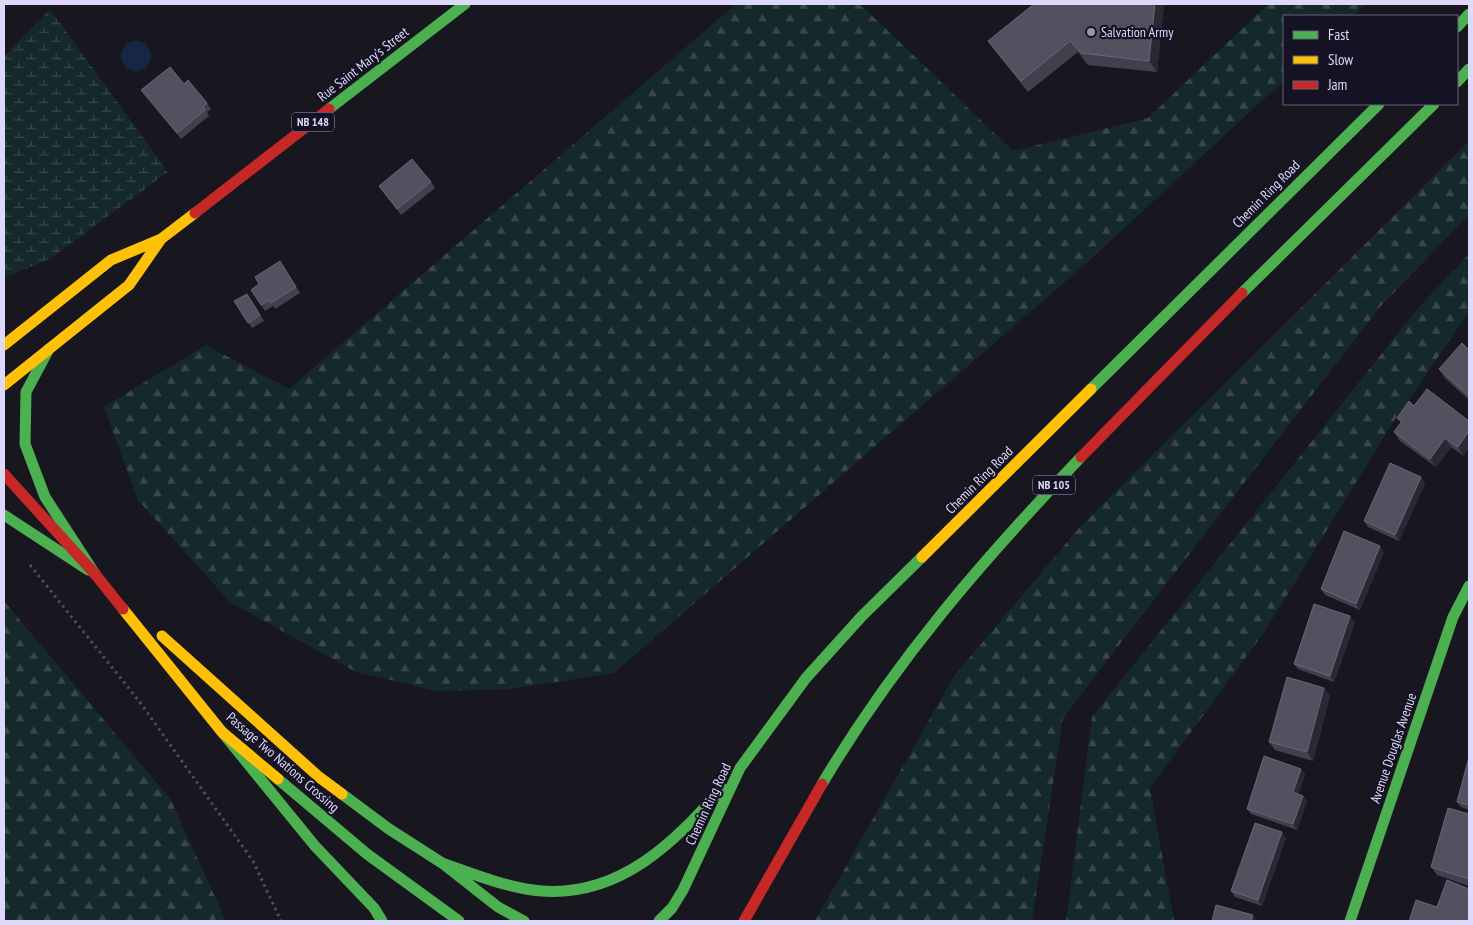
<svg xmlns="http://www.w3.org/2000/svg" width="1473" height="925" viewBox="0 0 1473 925" font-family="'PT Sans Narrow',sans-serif">
<style>
.forest{fill:url(#forest-firs)}
.wetland{fill:url(#wetland-marsh)}
.water{fill:#172644}
.lines{fill:none;stroke-linecap:round;stroke-linejoin:round}
.path{stroke:#48525d;stroke-width:3;stroke-dasharray:2.5 4;stroke-linecap:butt}
.fast{stroke:#4caf50;stroke-width:11}
.slow{stroke:#ffc107;stroke-width:11}
.jam{stroke:#c62828;stroke-width:11}
.wall{fill:#43404e}
.shaded-wall{fill:#2b2833}
.building{fill:#535060;stroke:#696678}
.poi-dot{fill:#9995ad;stroke:#151223;stroke-width:2}
.labels{text-anchor:middle;stroke-width:4.5;stroke-linejoin:round;paint-order:stroke}
.shield{fill:#151223;stroke:#a29dba;stroke-width:1}
.shield-label{font-size:12px;font-weight:bold;fill:#ded9fa}
.poi-label{font-size:14px;fill:#ded9fa;stroke:#151223;text-anchor:start}
.street-label{font-size:14px;fill:#ded9fa;stroke:#151223}
</style>
<defs>
<pattern id="forest-firs" width="22" height="20" patternUnits="userSpaceOnUse" patternTransform="scale(1.25)"><rect width="22" height="20" fill="#15292b"/><path d="M5 1l3.5 6h-7zM16 11l3.5 6h-7z" fill="#37474b"/></pattern>
<pattern id="wetland-marsh" width="20" height="14" patternUnits="userSpaceOnUse" patternTransform="scale(1.25)"><rect width="20" height="14" fill="#15292b"/><path d="M1 5h8M5 5V1M11 12h8M15 12V8" fill="none" stroke="#37474b"/></pattern>
</defs>
<rect width="100%" height="100%" fill="#18161f"/>
<path class="forest" d="M736 4H856L862 6 1013 151 1148 118 1268 4H1366L1352 16H1284V80L1090 260 614 673 510 689 437 691 356 672 230 602 138 500 104 407 206 345 289 389Z
M1469 141V215L1379 308 1063 718 1032 921H815L954 676 1079 528Z
M1469 254V312L1390 427 1265 631 1150 788 1174 921H1066L1092 717 1418 308Z
M4 601 171 800 226 921H4Z"/>
<path class="wetland" d="M50 9 168 172 50 259 4 278V57Z"/>
<path class="water" d="M121 56a15 15 0 1 1 30 0a15 15 0 1 1-30 0Z"/>
<g class="lines">
<path class="path" d="M30 565 139 701 253 861 281 921"/>
<path class="fast" d="M1457 27 1469 14
M1457 82 1469 69
M329 109 465 4
M1242 293 1434 104
M49 349 26 392 25 444 45 497 95 574
M1091 389 1379 104
M4 515 88 570
M222 732 315 846 374 908 382 921
M278 779 367 854 459 921
M822 784C895 661 982 561 1081 457
M342 794 389 829 442 863 498 907 524 921
M442 863C474 874 507 888 541 891 620 897 674 843 722 788
M659 921 672 908 683 890 740 768 806 678 862 616 922 557
M1350 921 1453 617 1469 586"/>
<path class="slow" d="M4 345 111 260 161 239 195 213
M4 385 129 285 161 239
M922 557 1091 389
M123 609 222 732 278 779
M162 636 319 777 342 794"/>
<path class="jam" d="M195 213 329 109
M1081 457 1242 293
M4 474 95 574 123 609
M744 921 822 784"/>
</g>
<path class="wall" d="M1034 4H1164L1157 72 1088 65 1078 52 1028 92 996 52 988 41Z
M184 84 207 103 211 109 207 112 209 116 181 139 141 90Z
M431 182 435 188 401 215 379 186Z
M284 267 300 293 275 309 273 306 265 311 261 305Z
M251 300 264 321 252 328 234 301Z
M1469 350V400L1445 378 1439 369Z
M1414 406 1469 421 1464 456 1451 447 1436 467 1400 441 1394 432 1401 423 1397 418Z
M1421 477 1425 483 1399 541 1368 527 1364 521Z
M1384 552 1360 610 1325 595 1321 589Z
M1355 622 1334 682 1298 669 1294 664Z
M1324 688 1330 696 1313 761 1275 750 1269 742Z
M1469 757V810L1461 807 1457 802Z
M1301 769 1305 775 1298 794 1303 796 1307 802 1297 830 1251 814 1247 809Z
M1469 814V886L1437 875 1431 867Z
M1286 838 1262 906 1235 897 1231 891Z"/>
<path class="shaded-wall" d="M1155 4H1164L1157 72 1149 61Z
M1469 431V448L1464 456 1458 447Z
M1445 438 1451 447 1436 467 1430 459Z
M1421 477 1425 483 1399 541 1395 535Z
M1380 546 1384 552 1360 610 1356 604Z
M1350 616 1355 622 1334 682 1330 676Z
M1324 688 1330 696 1313 761 1307 752Z
M1301 769 1305 775 1297 798 1293 792Z
M1303 796 1307 802 1297 830 1293 824Z
M1282 832 1286 838 1262 906 1258 900Z
M1253 915 1257 921H1251Z"/>
<path class="building" d="M1034 4H1155L1149 61 1081 53 1070 41 1021 81 988 41Z
M170 67 184 84 188 80 207 103 203 107 205 110 177 133 141 90Z
M412 159 431 182 397 209 379 186Z
M280 261 296 287 271 303 269 300 261 305 251 290 259 284 255 277Z
M247 294 260 315 248 323 234 301Z
M1462 343 1469 350V396L1439 369Z
M1427 389 1469 421V431L1458 447 1445 438 1430 459 1394 432 1402 421 1397 418 1409 401 1414 406Z
M1390 463 1421 477 1395 535 1364 521Z
M1344 531 1380 546 1356 604 1321 589Z
M1314 604 1350 616 1330 676 1294 664Z
M1287 677 1324 688 1307 752 1269 742Z
M1264 756 1301 769 1293 792 1303 796 1293 824 1247 809Z
M1469 757V805L1457 802Z
M1448 808 1469 814V879L1431 867Z
M1255 823 1282 832 1258 900 1231 891Z
M1447 880 1469 889V921H1409L1416 900 1437 907Z
M1216 905 1253 915 1251 921H1212Z"/>
<circle class="poi-dot" cx="1091" cy="32" r="5"/>
<g class="labels">
<g class="shield">
<rect x="292" y="112.5" width="42" height="19" rx="4"/>
<rect x="1033" y="475.5" width="42" height="19" rx="4"/>
</g>
<g class="shield-label">
<text x="313" y="126">NB 148</text>
<text x="1054" y="489">NB 105</text>
</g>
<g class="poi-label">
<text x="1101" y="37">Salvation Army</text>
</g>
<g class="street-label">
<text transform="translate(363 64) rotate(-38)" y="5">Rue Saint Mary's Street</text>
<text transform="translate(1266 194) rotate(-45)" y="5">Chemin Ring Road</text>
<text transform="translate(979 480) rotate(-45)" y="5">Chemin Ring Road</text>
<text transform="translate(1393 748) rotate(-71)" y="5">Avenue Douglas Avenue</text>
<text transform="translate(283 762) rotate(41)" y="5">Passage Two Nations Crossing</text>
<text transform="translate(708 804) rotate(-65)" y="5">Chemin Ring Road</text>
</g>
</g>
<rect width="1473" height="925" fill="none" stroke="#ded9fa" stroke-width="10"/>
<rect x="1283" y="15" width="175" height="90" fill="#151223" stroke="#656279"/>
<rect x="1293" y="31" width="25" height="8" fill="#4caf50" stroke="#656279"/>
<text x="1328" y="40" font-size="15" fill="#ded9fa">Fast</text>
<rect x="1293" y="56" width="25" height="8" fill="#ffc107" stroke="#656279"/>
<text x="1328" y="65" font-size="15" fill="#ded9fa">Slow</text>
<rect x="1293" y="81" width="25" height="8" fill="#c62828" stroke="#656279"/>
<text x="1328" y="90" font-size="15" fill="#ded9fa">Jam</text>
</svg>
